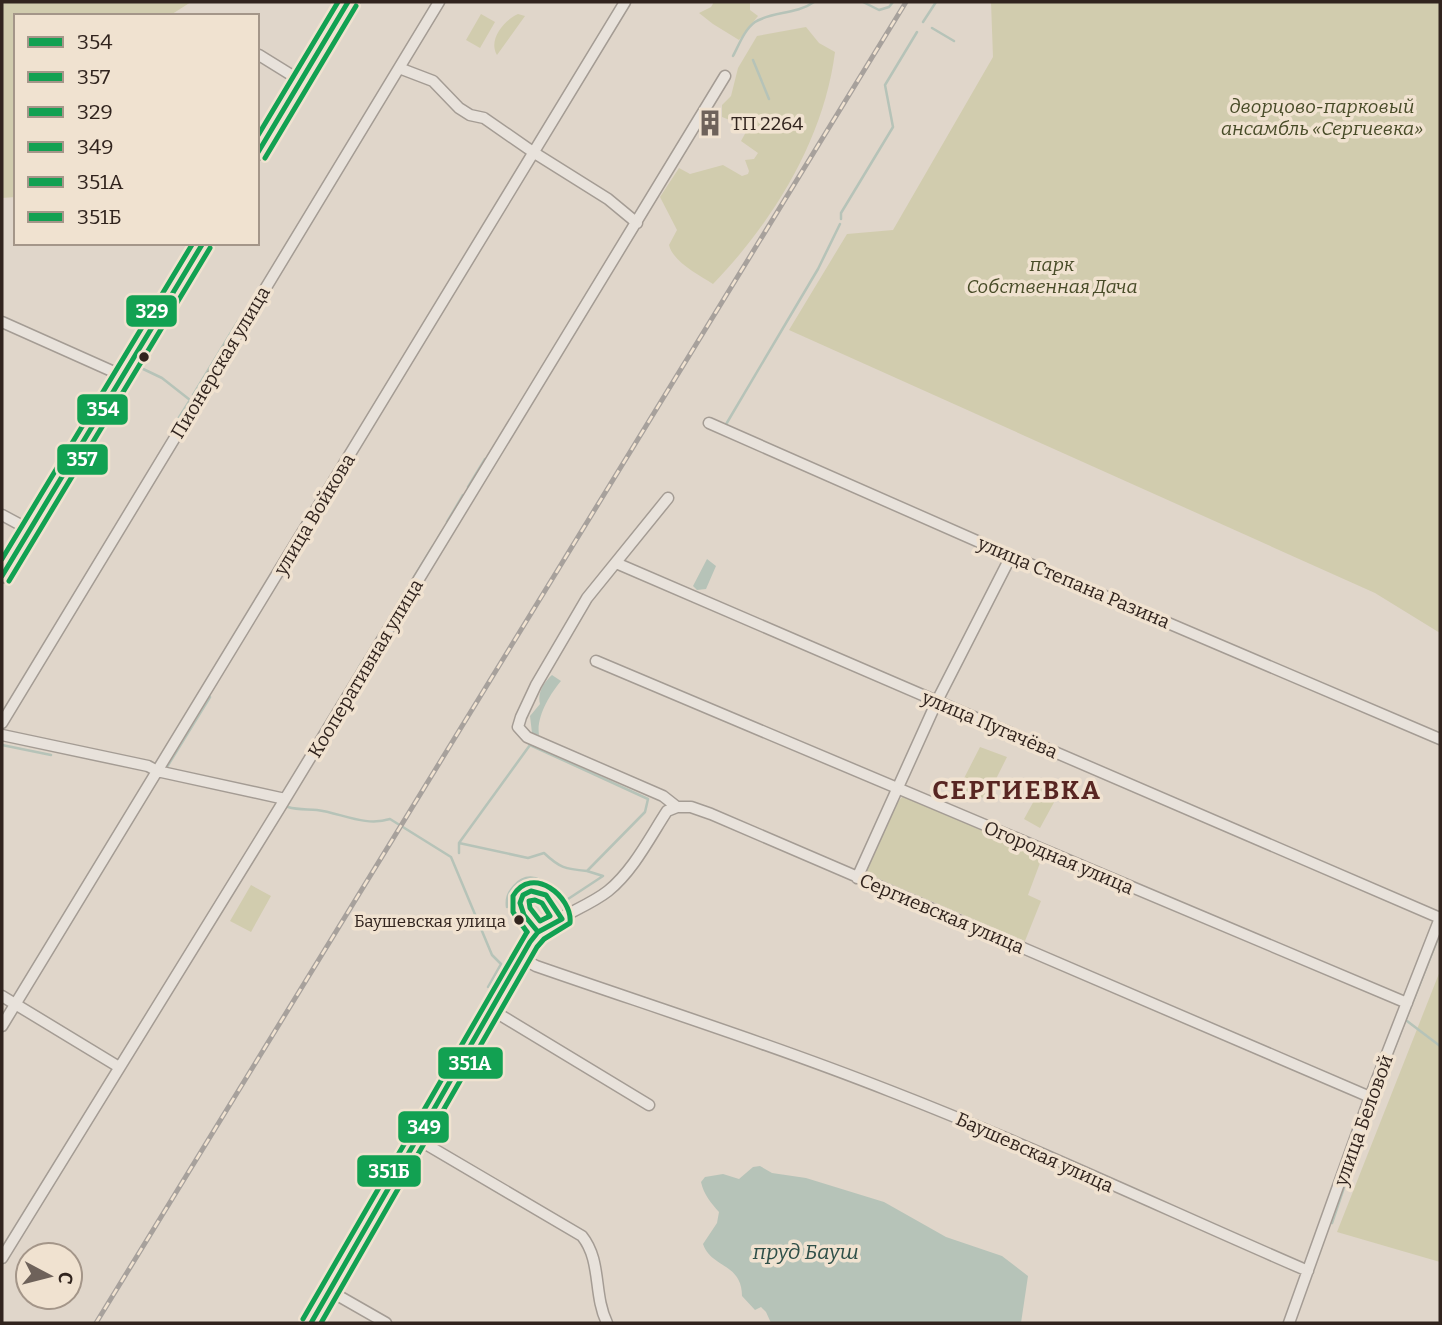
<svg xmlns="http://www.w3.org/2000/svg" width="1442" height="1325" viewBox="0 0 1442 1325" font-family="Bitter,serif">
<style>
.green{fill:#d1ccae}
.water{fill:#b6c3b8}
.lines{fill:none;stroke-linecap:round;stroke-linejoin:round}
.stream{stroke:#b6c3b8;stroke-width:2.5}
.minor-casing{stroke:#a49c94;stroke-width:13}
.tertiary-casing{stroke:#a49c94;stroke-width:16}
.minor{stroke:#e8e2db;stroke-width:10}
.tertiary{stroke:#e8e2db;stroke-width:12}
.rail-casing{stroke:#a7a19c;stroke-width:5}
.rail{stroke:#f0e2d0;stroke-width:2.5;stroke-dasharray:8;stroke-linecap:butt}
.bus-1-casing{stroke:#f0e2d0;stroke-width:10}
.bus-2-casing{stroke:#f0e2d0;stroke-width:10}
.bus-3-casing{stroke:#f0e2d0;stroke-width:10}
.bus-4-casing{stroke:#f0e2d0;stroke-width:10}
.bus-5-casing{stroke:#f0e2d0;stroke-width:10}
.bus-6-casing{stroke:#f0e2d0;stroke-width:10}
.bus-1{stroke:#12a152;stroke-width:5}
.bus-2{stroke:#12a152;stroke-width:5}
.bus-3{stroke:#12a152;stroke-width:5}
.bus-4{stroke:#12a152;stroke-width:5}
.bus-5{stroke:#12a152;stroke-width:5}
.bus-6{stroke:#12a152;stroke-width:5}
.bus-dot{fill:#31241e;stroke:#f0e2d0;stroke-width:2.5}
.labels{text-anchor:middle;stroke-width:7;stroke-linejoin:round;paint-order:stroke}
.bus-label{font-size:17px;fill:#31241e;stroke:#f0e2d0;text-anchor:end}
.park-label{font-size:19px;font-style:italic;fill:#474b27;stroke:#f0e2d0}
.poi-label{font-size:19px;fill:#31241e;stroke:#f0e2d0;text-anchor:start}
.street-label{font-size:19px;fill:#31241e;stroke:#f0e2d0}
.water-label{font-size:21px;font-style:italic;fill:#2f4f48;stroke:#f0e2d0}
.district-label{font-size:26px;font-weight:bold;letter-spacing:2px;fill:#582622;stroke:#f0e2d0}
.line-badge{stroke:#f0e2d0;stroke-width:2.5}
.badge-label{font-size:19px;text-anchor:middle;font-weight:bold;fill:#fff}
</style>
<rect width="100%" height="100%" fill="#e0d6ca"/>
<path class="green" d="M2 2H191L169 16H16V197L2 198Z
M714 2H750V10L758 16 739 40 713 24 699 13 711 7Z
M991 2H1440V633L1375 593 789 330 847 234 893 230 993 57Z
M481 14 495 22 480 48 466 40Z
M518 14 525 16 497 55C488 40 503 21 518 14Z
M806 27 819 43 835 52C824 139 773 222 713 284 699 275 673 262 669 245L677 230 660 197 679 168 690 174 723 165 742 176 748 174 749 171 745 160 754 159 758 153 741 141 746 132 740 124 722 117V105L731 96 738 68 757 36Z
M980 747 1007 757 986 799 959 788Z
M1042 786 1058 795 1040 828 1024 819Z
M902 797 914 799 1043 855 1028 895 1041 901 1025 941 865 873 893 808Z
M251 885 271 896 251 932 230 921Z
M1440 971V1262L1337 1232Z"/>
<path class="water" d="M707 559 716 566 706 589 697 590 693 586Z
M552 675 561 681C550 694 536 717 539 735L532 733 530 716 540 704C537 693 544 682 552 675Z
M760 1166 772 1173 806 1178 884 1202 946 1237 1002 1256 1028 1276 1021 1323H771L766 1312 761 1307 755 1310 742 1296C742 1263 711 1268 703 1244L717 1223 719 1212C711 1203 704 1195 701 1182L705 1177 723 1174 739 1179 753 1167Z"/>
<g class="lines">
<path class="stream" d="M863 2 879 10 889 7 893 2
M923 22 936 2
M932 28 954 41
M343 29 360 2
M733 56C739 45 744 30 755 22 772 11 796 15 814 2
M753 60 769 99
M841 219V213L893 127 885 85 917 32
M139 367 162 378 190 400 178 419
M193 395 238 321
M194 415 205 397
M725 426 818 269 840 224
M468 487 485 459
M447 522 463 495
M438 538 442 531
M414 577 433 546
M399 601 410 584
M392 615 396 606
M359 667 380 635
M2 745 51 755
M167 767 210 697
M288 807C298 810 307 809 317 810 341 813 365 827 390 819L451 857 492 955 501 964 488 987
M459 843 530 745 648 799 645 812 587 871C565 869 560 868 544 853L528 858 459 843V853
M507 907C506 898 508 893 514 886 532 866 551 886 565 901L603 876 587 871
M1407 1021 1440 1046
M1332 1223 1358 1146 1379 1094V1087L1440 933"/>
<g class="minor-casing">
<path id="minor" d="M259 55 301 81
M399 68 433 81 459 108 470 115 484 118 533 152 608 199 637 223
M2 322 123 376
M709 423 1011 556 1440 739
M668 498 587 598 536 685 521 717 518 727 527 737 663 796 677 807H691L711 814 1370 1097
M2 515 30 530
M616 563 1440 918 1370 1097 1289 1323
M596 661 1407 1003
M2 723 439 2
M2 735 148 766 157 771 285 799
M857 878 937 701 1011 556
M521 958 536 966C654 1007 773 1045 890 1091 1032 1146 1169 1211 1308 1271
M2 996 119 1067
M492 1010 649 1105
M2 1026 625 2
M417 1139 582 1236C602 1261 593 1294 607 1323
M2 1258 279 809 725 76
M330 1291 386 1323
M311 1323 530 942C548 918 584 910 608 891 633 871 650 837 667 811L677 807"/>
</g>
<g class="tertiary-casing">
<path id="tertiary" d="M257 154 348 2
M2 576 203 243"/>
</g>
<use href="#minor" class="minor"/>
<use href="#tertiary" class="tertiary"/>
<g class="rail-casing">
<path id="rail" d="M96 1323 906 2"/>
</g>
<use href="#rail" class="rail"/>
<g class="bus-1-casing">
<path id="bus-1" d="M257 154 348 2
M2 576 203 243"/>
</g>
<g class="bus-2-casing">
<path id="bus-2" d="M265 158 356 6
M9 581 210 248"/>
</g>
<g class="bus-3-casing">
<path id="bus-3" d="M257 137 338 2
M2 559 193 243"/>
</g>
<g class="bus-4-casing">
<path id="bus-4" d="M531 891 546 895 562 919 538 932 524 915 520 903 523 895Z
M311 1323 530 942 538 932"/>
</g>
<g class="bus-5-casing">
<path id="bus-5" d="M321 1323 537 947 544 939 570 923C573 897 532 864 513 896V912L527 932"/>
</g>
<g class="bus-6-casing">
<path id="bus-6" d="M535 900 542 903 550 916 540 921 530 908 529 901Z
M303 1319 527 932"/>
</g>
<use href="#bus-1" class="bus-1"/>
<use href="#bus-2" class="bus-2"/>
<use href="#bus-3" class="bus-3"/>
<use href="#bus-4" class="bus-4"/>
<use href="#bus-5" class="bus-5"/>
<use href="#bus-6" class="bus-6"/>
</g>
<defs>
<g id="building-bare" transform="scale(2.1)"><path d="M-4-6H4V6H1V3H-1V6H-4ZM-2.5-4.3h1.7v1.8h-1.7ZM.8-4.3h1.7v1.8H.8ZM-2.5-1h1.7V.8h-1.7ZM.8-1h1.7V.8H.8Z" fill="#6e625a" stroke="#f0e2d0" stroke-width="2.5" paint-order="stroke"/></g>
</defs>
<g fill-rule="evenodd">
<use href="#building-bare" x="710" y="123"/>
</g>
<g class="bus-dot">
<circle cx="144" cy="357" r="6"/>
<circle cx="519" cy="920" r="6"/>
</g>
<g class="labels">
<g class="bus-label">
<text x="506" y="927">Баушевская улица</text>
</g>
<g class="park-label">
<text x="1322" y="113">дворцово-парковый<tspan x="1322" dy="22">ансамбль «Сергиевка»</tspan></text>
<text x="1052" y="271">парк<tspan x="1052" dy="22">Собственная Дача</tspan></text>
</g>
<g class="poi-label">
<text x="731" y="130">ТП 2264</text>
</g>
<g class="street-label">
<text transform="translate(220 362) rotate(-59)" y="7">Пионерская улица</text>
<text transform="translate(314 514) rotate(-59)" y="7">улица Войкова</text>
<text transform="translate(1074 582) rotate(23)" y="7">улица Степана Разина</text>
<text transform="translate(365 668) rotate(-59)" y="7">Кооперативная улица</text>
<text transform="translate(990 724) rotate(23)" y="7">улица Пугачёва</text>
<text transform="translate(1059 857) rotate(23)" y="7">Огородная улица</text>
<text transform="translate(942 913) rotate(23)" y="7">Сергиевская улица</text>
<text transform="translate(1363 1120) rotate(-70)" y="7">улица Беловой</text>
<text transform="translate(1035 1152) rotate(24)" y="7">Баушевская улица</text>
</g>
<g class="water-label">
<text x="806" y="1259">пруд Бауш</text>
</g>
<g class="district-label">
<text x="1017" y="799">СЕРГИЕВКА</text>
</g>
</g>
<g class="line-badge">
<rect x="125" y="294" width="53" height="34" rx="7" fill="#12a152"/>
<rect x="76" y="393" width="53" height="33" rx="7" fill="#12a152"/>
<rect x="56" y="443" width="53" height="33" rx="7" fill="#12a152"/>
<rect x="437" y="1046" width="67" height="34" rx="7" fill="#12a152"/>
<rect x="397" y="1110" width="53" height="34" rx="7" fill="#12a152"/>
<rect x="356" y="1154" width="66" height="34" rx="7" fill="#12a152"/>
</g>
<g class="badge-label">
<text x="152" y="318">329</text>
<text x="103" y="416">354</text>
<text x="82" y="466">357</text>
<text x="470" y="1070">351А</text>
<text x="424" y="1134">349</text>
<text x="389" y="1178">351Б</text>
</g>
<rect width="1442" height="1325" fill="none" stroke="#31241e" stroke-width="7"/>
<rect x="14" y="14" width="245" height="231" fill="#f0e2d0" stroke="#a49689" stroke-width="2"/>
<rect x="28" y="37" width="35" height="10" fill="#12a152" stroke="#a49689" stroke-width="2"/>
<text x="77" y="49" font-size="21" fill="#31241e">354</text>
<rect x="28" y="72" width="35" height="10" fill="#12a152" stroke="#a49689" stroke-width="2"/>
<text x="77" y="84" font-size="21" fill="#31241e">357</text>
<rect x="28" y="107" width="35" height="10" fill="#12a152" stroke="#a49689" stroke-width="2"/>
<text x="77" y="119" font-size="21" fill="#31241e">329</text>
<rect x="28" y="142" width="35" height="10" fill="#12a152" stroke="#a49689" stroke-width="2"/>
<text x="77" y="154" font-size="21" fill="#31241e">349</text>
<rect x="28" y="177" width="35" height="10" fill="#12a152" stroke="#a49689" stroke-width="2"/>
<text x="77" y="189" font-size="21" fill="#31241e">351А</text>
<rect x="28" y="212" width="35" height="10" fill="#12a152" stroke="#a49689" stroke-width="2"/>
<text x="77" y="224" font-size="21" fill="#31241e">351Б</text>
<g transform="translate(49 1276) rotate(97)"><circle r="33" fill="#f0e2d0" stroke="#a49689" stroke-width="2"/>
<path d="M0-5L12 26L0 18L-12 26Z" fill="#6e625a"/>
<text y="-10" font-size="19" font-weight="bold" text-anchor="middle" fill="#31241e">С</text>
</g>
</svg>
